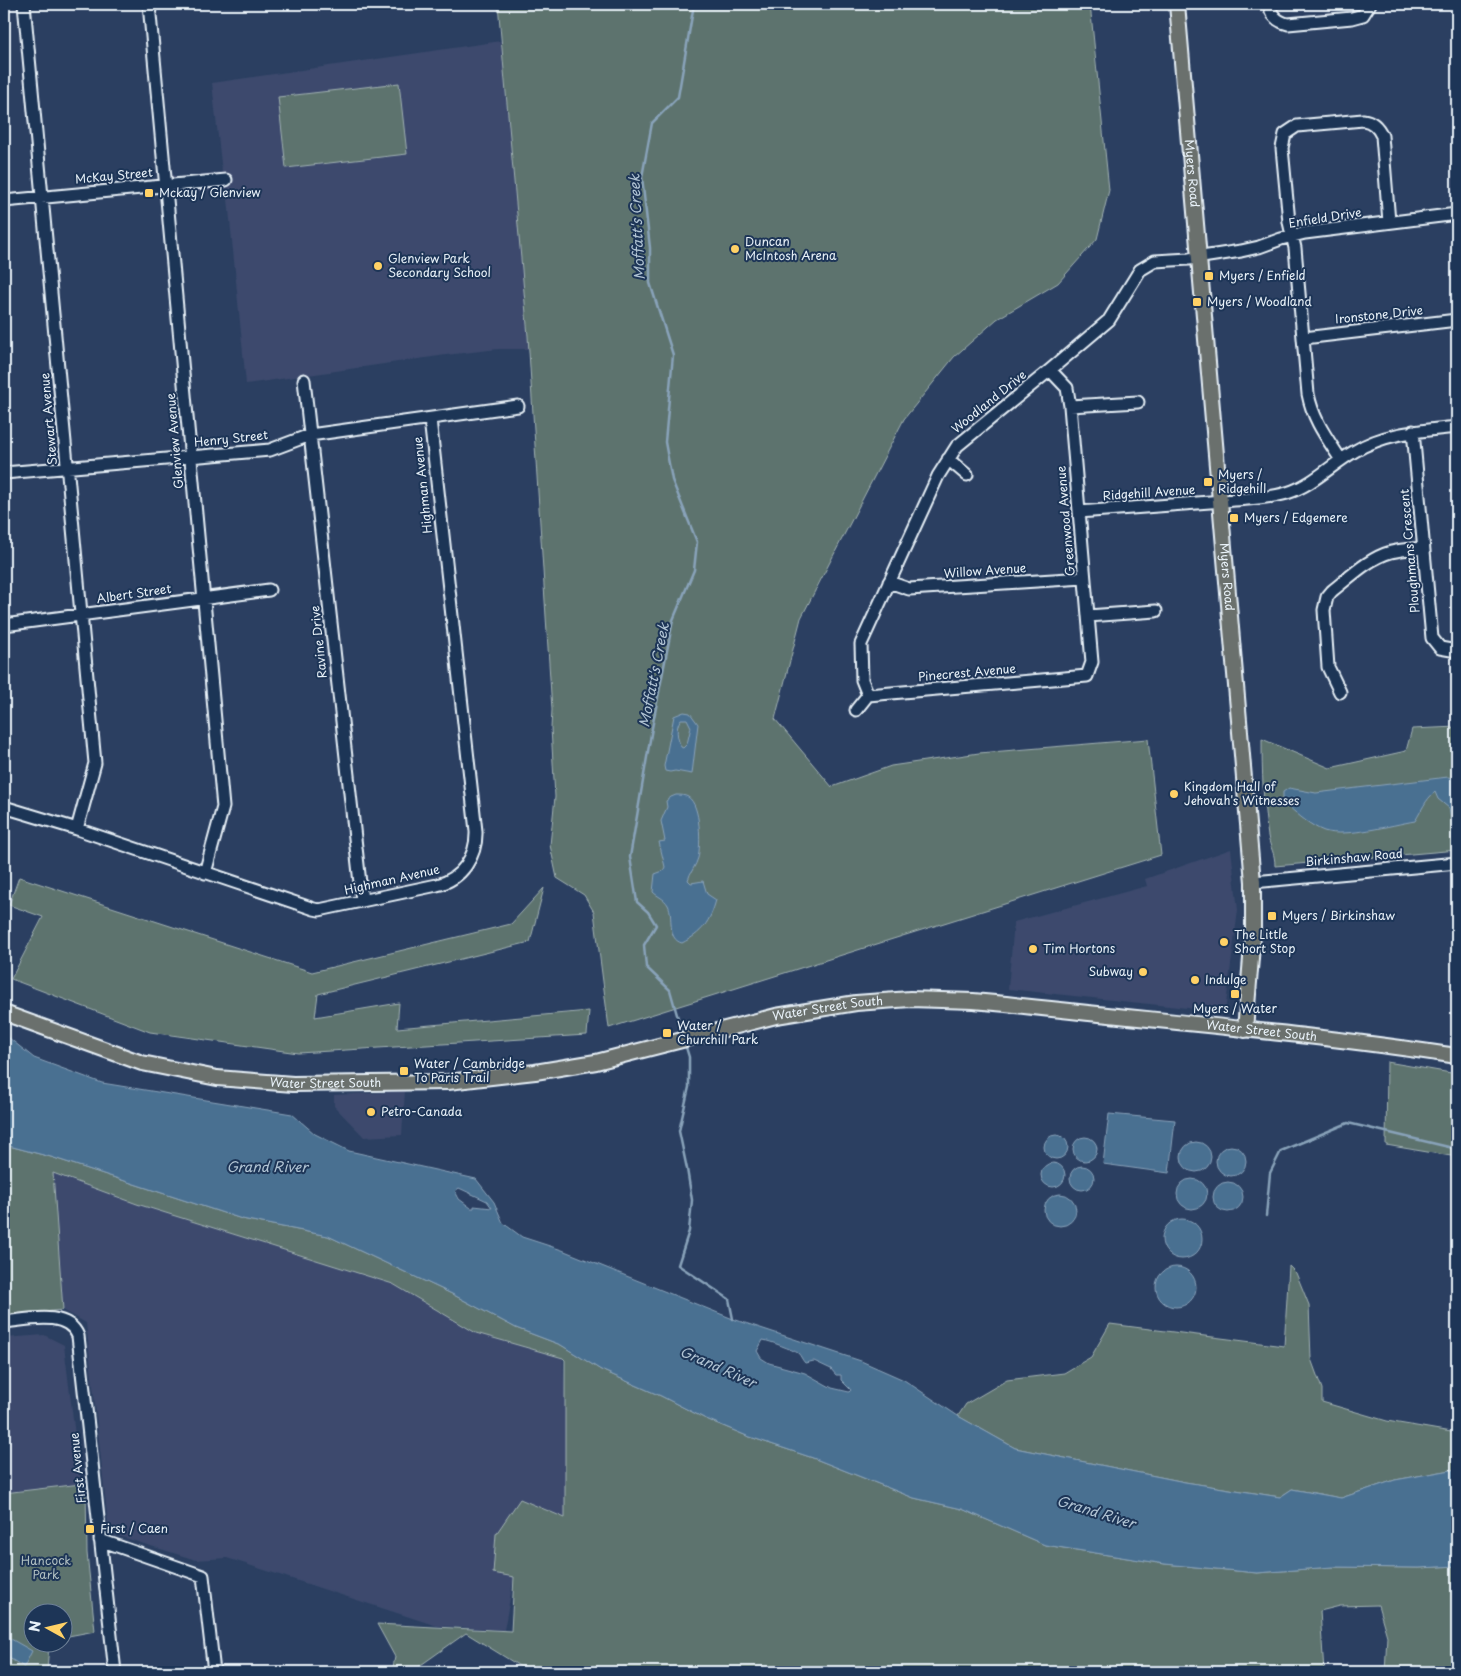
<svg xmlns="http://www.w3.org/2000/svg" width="1461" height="1676" viewBox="0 0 1461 1676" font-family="'Playpen Sans',sans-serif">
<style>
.built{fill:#3c4a6d}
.green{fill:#5d736e;stroke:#a2b2b3}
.water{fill:#4a6f91;stroke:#89a3ba;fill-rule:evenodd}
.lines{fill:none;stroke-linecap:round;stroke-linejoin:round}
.stream{stroke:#89a3ba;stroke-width:2.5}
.minor-casing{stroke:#e8f1f8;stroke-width:15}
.major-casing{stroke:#e8f1f8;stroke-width:18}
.minor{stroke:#1d3557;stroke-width:11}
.major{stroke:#6b706d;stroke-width:14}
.poi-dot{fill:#ffd166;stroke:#1d3557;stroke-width:2}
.labels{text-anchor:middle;stroke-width:4;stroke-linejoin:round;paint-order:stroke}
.street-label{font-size:12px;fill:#e8f1f8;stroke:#1d3557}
.poi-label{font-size:12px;fill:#e8f1f8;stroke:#1d3557;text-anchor:start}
.park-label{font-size:12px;fill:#b0bfc1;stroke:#1d3557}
.water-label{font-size:14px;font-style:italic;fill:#b1c4d4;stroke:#1d3557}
</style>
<rect width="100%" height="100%" fill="#2b3f61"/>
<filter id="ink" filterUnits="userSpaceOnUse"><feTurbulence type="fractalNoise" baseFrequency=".02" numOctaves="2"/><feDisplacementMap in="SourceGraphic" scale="10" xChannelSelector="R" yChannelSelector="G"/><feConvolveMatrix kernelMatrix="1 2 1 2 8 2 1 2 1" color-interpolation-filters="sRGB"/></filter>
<g filter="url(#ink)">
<path class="built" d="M501 41 529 349H498L446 355 246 384 227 189 177 193 174 197 172 174 177 177 222 172 212 83Z
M1231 849 1238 910 1225 1012 1008 989 1014 922 1147 886 1145 879Z
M405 1091 402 1135 364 1137 334 1106V1095Z
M52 1173 137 1204 393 1284 476 1333 563 1358 565 1404V1518L514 1577 504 1630 437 1626 227 1558 196 1560 109 1533 86 1323 63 1310Z
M44 1335 64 1345 81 1484 4 1493V1338Z"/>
<path class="green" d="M498 4H1090L1109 190 1097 239 1058 283 997 319 954 357 904 419 801 618 775 719 832 787 891 766 979 753 1148 739 1161 855 609 1028 594 912 584 895 557 878 550 845 555 797 551 728 552 710 528 336Z
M399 83 407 154 286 168 278 97Z
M1457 727V850L1275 866C1275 852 1270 848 1268 836 1263 804 1262 771 1262 739L1330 768 1406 751 1412 729Z
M19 877 312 972 511 924 544 888 530 942 318 994 315 1017 399 1003 397 1028 589 1011 587 1035 298 1053 150 1032 11 979 43 917 9 905Z
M1387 1062 1457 1074V1157L1386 1145Z
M4 1143 9 1146 51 1157 242 1219 328 1236 452 1294 516 1328 561 1345 601 1370 661 1396 704 1418 747 1436 813 1458 914 1498 962 1509 1045 1545 1165 1564 1257 1573 1332 1567 1419 1568 1457 1566V1672H1385L1387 1636 1378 1605 1340 1606 1320 1611 1324 1672H575L521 1667 466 1633 411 1672H392L395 1657 377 1624 511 1631 514 1577 493 1573 496 1534 520 1499 565 1518V1360L563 1358 476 1333 393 1284 137 1204 53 1173 63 1310 4 1316Z
M1289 1266 1296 1273 1309 1305 1311 1359 1322 1389V1402L1387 1421 1457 1433V1469L1395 1480 1341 1498 1292 1489 1280 1497 1185 1482 1015 1448 958 1416 966 1404 1007 1380 1064 1373 1091 1357 1110 1324 1284 1346Z
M81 1484 82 1489 86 1488 87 1553 95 1631 63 1637 62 1614H32V1644H49L47 1672H4V1493Z"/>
<path class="water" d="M684 712 690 713 698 724 692 774 675 771 670 772 665 771 664 766 674 716ZM681 719H687L691 727 687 744 683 748 681 747C677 738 675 727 681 719Z
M1448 777 1457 779V825L1451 820 1449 808 1438 799 1435 792C1425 800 1422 810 1415 821 1391 825 1346 838 1324 831 1310 826 1293 811 1283 801V792L1289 788 1316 793Z
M676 795C680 795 685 795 688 797 701 805 701 845 698 858 696 866 690 872 688 880L691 883 703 881 707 894 716 900C710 922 702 933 682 943 666 939 674 916 668 905 664 898 658 897 653 892L655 874 663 871 665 867 659 842 665 841 661 821 667 807 666 801 671 797Z
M4 1034 34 1058 102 1083 292 1114 315 1134 349 1151 476 1179 494 1202 503 1223 522 1237 562 1250 733 1319 861 1361 904 1380 958 1416 1015 1448 1185 1482 1280 1497 1292 1489 1341 1498 1395 1480 1457 1469V1566L1419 1568 1332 1567 1257 1573 1165 1564 1045 1545 962 1509 914 1498 813 1458 747 1436 704 1418 661 1396 601 1370 561 1345 516 1328 452 1294 328 1236 242 1219 51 1157 9 1146 4 1143ZM459 1188 487 1201 492 1208 474 1206V1208H471L459 1199 455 1191ZM763 1340C770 1341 793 1350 798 1353 801 1356 802 1360 805 1363L814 1361 831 1369 836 1375H841V1380L851 1390 849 1392 832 1388 805 1373 769 1363 761 1358 757 1351Z
M1109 1114 1175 1120 1169 1173 1103 1164Z
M1044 1147a12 12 0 1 1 24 0a12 12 0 1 1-24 0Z
M1073 1149a12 12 0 1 1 24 0a12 12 0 1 1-24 0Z
M1181 1157a15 15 0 1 1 30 0a15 15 0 1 1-30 0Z
M1216 1161a15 15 0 1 1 30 0a15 15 0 1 1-30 0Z
M1041 1175a12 12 0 1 1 24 0a12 12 0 1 1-24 0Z
M1070 1178a12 12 0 1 1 24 0a12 12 0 1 1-24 0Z
M1177 1194a15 15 0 1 1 30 0a15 15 0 1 1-30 0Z
M1213 1197a15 15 0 1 1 30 0a15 15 0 1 1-30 0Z
M1044 1210a16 16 0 1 1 32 0a16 16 0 1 1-32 0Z
M1162 1239a20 20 0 1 1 40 0a20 20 0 1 1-40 0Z
M1156 1287a20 20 0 1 1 40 0a20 20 0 1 1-40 0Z
M4 1635 32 1651 24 1667 4 1655Z"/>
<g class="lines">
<path class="stream" d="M683 1036 670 990 646 967 644 945 656 925 648 912 637 902 630 857 652 728 673 620 694 570 697 542 672 480 665 442 673 355 650 283V248L642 177 652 123 678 97 694 4
M685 1044 689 1057V1087L679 1131 687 1169 692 1200 689 1231 678 1265 729 1299 733 1319
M1266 1216 1270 1173 1281 1151 1348 1123 1457 1149"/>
<g class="minor-casing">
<path id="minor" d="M24 4 95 763 77 829
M149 4 223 807 205 873
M1269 4C1271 15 1276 21 1288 24L1352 18 1363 15 1370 4
M4 201 226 180
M1304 338 1457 320
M304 380 362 901
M1070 406 1138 402
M1413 431 1432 638 1440 648 1457 651
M948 459 967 475
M1341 460C1327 438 1313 420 1308 394L1295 248 1289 222 1282 148 1285 134 1297 126 1363 120C1372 121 1378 127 1382 136L1389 222
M4 473 270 450 310 435 518 406
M1079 512C1127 508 1175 505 1223 501 1244 499 1267 499 1287 493 1313 485 1332 464 1355 451 1387 432 1421 431 1457 427
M889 582 909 589 1084 578
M1088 616 1156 611
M4 625 269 590
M1340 692 1328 667 1324 610 1327 597 1332 591C1350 577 1369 558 1391 552 1402 549 1413 549 1423 548
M868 695 862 680 861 644 938 476 957 446 1050 370 1109 320 1140 270 1155 261 1189 259 1241 251 1259 247 1281 239 1305 233 1457 214
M856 710 868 695 1087 676 1092 662 1070 406 1067 388 1050 370
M4 807 77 829 314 909 319 910 437 885C462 879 477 856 476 831L430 419
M1253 882 1457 863
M4 1322C27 1320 67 1309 78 1336L115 1672
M100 1540 203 1576 214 1672"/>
</g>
<g class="major-casing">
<g id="major">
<path id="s1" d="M1177 4 1253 882V934L1245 1030"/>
<path id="s2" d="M4 1013 142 1063 217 1078 293 1084 448 1082 535 1072 596 1062 776 1016 856 1003 910 999 973 1001 1006 1004C1156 1021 1308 1033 1457 1056"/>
</g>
</g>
<use href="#minor" class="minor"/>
<use href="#major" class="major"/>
</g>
</g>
<g class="poi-dot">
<rect x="144" y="188" width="10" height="10" rx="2.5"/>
<circle cx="735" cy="249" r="5"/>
<circle cx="378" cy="266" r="5"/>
<rect x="1204" y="271" width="10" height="10" rx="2.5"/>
<rect x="1192" y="297" width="10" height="10" rx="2.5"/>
<rect x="1203" y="477" width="10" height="10" rx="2.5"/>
<rect x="1229" y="513" width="10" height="10" rx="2.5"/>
<circle cx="1174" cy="794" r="5"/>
<rect x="1267" y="911" width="10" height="10" rx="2.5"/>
<circle cx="1224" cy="942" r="5"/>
<circle cx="1033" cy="949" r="5"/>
<circle cx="1143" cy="972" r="5"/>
<circle cx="1195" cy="980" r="5"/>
<rect x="1230" y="989" width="10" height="10" rx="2.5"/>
<rect x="662" y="1028" width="10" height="10" rx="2.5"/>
<rect x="399" y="1066" width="10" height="10" rx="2.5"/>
<circle cx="371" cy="1112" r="5"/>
<rect x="85" y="1524" width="10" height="10" rx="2.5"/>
</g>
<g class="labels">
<g class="street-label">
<text dy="4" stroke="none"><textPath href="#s1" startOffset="170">Myers Road</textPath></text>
<text transform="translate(114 176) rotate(-5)" y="4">McKay Street</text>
<text transform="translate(1325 218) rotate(-9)" y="4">Enfield Drive</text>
<text transform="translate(1379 315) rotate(-6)" y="4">Ironstone Drive</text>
<text transform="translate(989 402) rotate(-39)" y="4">Woodland Drive</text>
<text transform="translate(49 419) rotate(-95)" y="4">Stewart Avenue</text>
<text transform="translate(231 439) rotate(-6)" y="4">Henry Street</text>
<text transform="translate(175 441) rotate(-95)" y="4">Glenview Avenue</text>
<text transform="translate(423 485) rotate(-96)" y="4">Highman Avenue</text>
<text transform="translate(1149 493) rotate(-4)" y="4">Ridgehill Avenue</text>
<text transform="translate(1066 521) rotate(-95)" y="4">Greenwood Avenue</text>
<text transform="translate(1410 551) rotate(-95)" y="4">Ploughmans Crescent</text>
<text transform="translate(985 571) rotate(-4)" y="4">Willow Avenue</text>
<text dy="4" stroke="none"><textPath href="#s1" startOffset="575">Myers Road</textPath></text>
<text transform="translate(134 594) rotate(-8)" y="4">Albert Street</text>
<text transform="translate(319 642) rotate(-96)" y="4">Ravine Drive</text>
<text transform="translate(967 673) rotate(-5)" y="4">Pinecrest Avenue</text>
<text transform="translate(1354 858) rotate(-5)" y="4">Birkinshaw Road</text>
<text transform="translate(392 880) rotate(-13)" y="4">Highman Avenue</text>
<text dy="4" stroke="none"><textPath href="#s2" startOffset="842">Water Street South</textPath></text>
<text dy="4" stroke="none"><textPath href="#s2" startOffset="1278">Water Street South</textPath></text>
<text dy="4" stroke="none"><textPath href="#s2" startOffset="332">Water Street South</textPath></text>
<text transform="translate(78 1468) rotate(-96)" y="4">First Avenue</text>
</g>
<g class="poi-label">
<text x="159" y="197">Mckay / Glenview</text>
<text x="745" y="246">Duncan<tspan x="745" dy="14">McIntosh Arena</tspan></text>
<text x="388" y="263">Glenview Park<tspan x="388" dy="14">Secondary School</tspan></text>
<text x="1219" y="280">Myers / Enfield</text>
<text x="1207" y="306">Myers / Woodland</text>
<text x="1218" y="479">Myers /<tspan x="1218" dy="14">Ridgehill</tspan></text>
<text x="1244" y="522">Myers / Edgemere</text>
<text x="1184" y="791">Kingdom Hall of<tspan x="1184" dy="14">Jehovah's Witnesses</tspan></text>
<text x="1282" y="920">Myers / Birkinshaw</text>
<text x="1234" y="939">The Little<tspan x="1234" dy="14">Short Stop</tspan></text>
<text x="1043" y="953">Tim Hortons</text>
<text x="1133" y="976" text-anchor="end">Subway</text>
<text x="1205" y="984">Indulge</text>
<text x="1235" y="1013" text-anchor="middle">Myers / Water</text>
<text x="677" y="1030">Water /<tspan x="677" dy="14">Churchill Park</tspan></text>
<text x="414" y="1068">Water / Cambridge<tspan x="414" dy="14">To Paris Trail</tspan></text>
<text x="381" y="1116">Petro-Canada</text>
<text x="100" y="1533">First / Caen</text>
</g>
<g class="park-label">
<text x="46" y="1565">Hancock<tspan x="46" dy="14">Park</tspan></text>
</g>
<g class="water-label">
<text transform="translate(637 227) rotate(-93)" y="5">Moffatt's Creek</text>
<text transform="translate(654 675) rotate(-79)" y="5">Moffatt's Creek</text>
<text x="267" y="1172">Grand River</text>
<text transform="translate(718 1367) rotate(24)" y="5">Grand River</text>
<text transform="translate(1096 1512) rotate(17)" y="5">Grand River</text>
</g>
</g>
<rect width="1461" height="1676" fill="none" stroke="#1d3557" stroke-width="20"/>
<rect x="10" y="10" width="1441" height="1656" fill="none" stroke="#e8f1f8" stroke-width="2" filter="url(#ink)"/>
<g transform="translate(48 1628) rotate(278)"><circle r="24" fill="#1d3557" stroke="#6e8097"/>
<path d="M0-4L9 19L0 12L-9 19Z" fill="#ffd166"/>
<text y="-8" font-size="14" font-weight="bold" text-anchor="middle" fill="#e8f1f8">N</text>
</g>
</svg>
